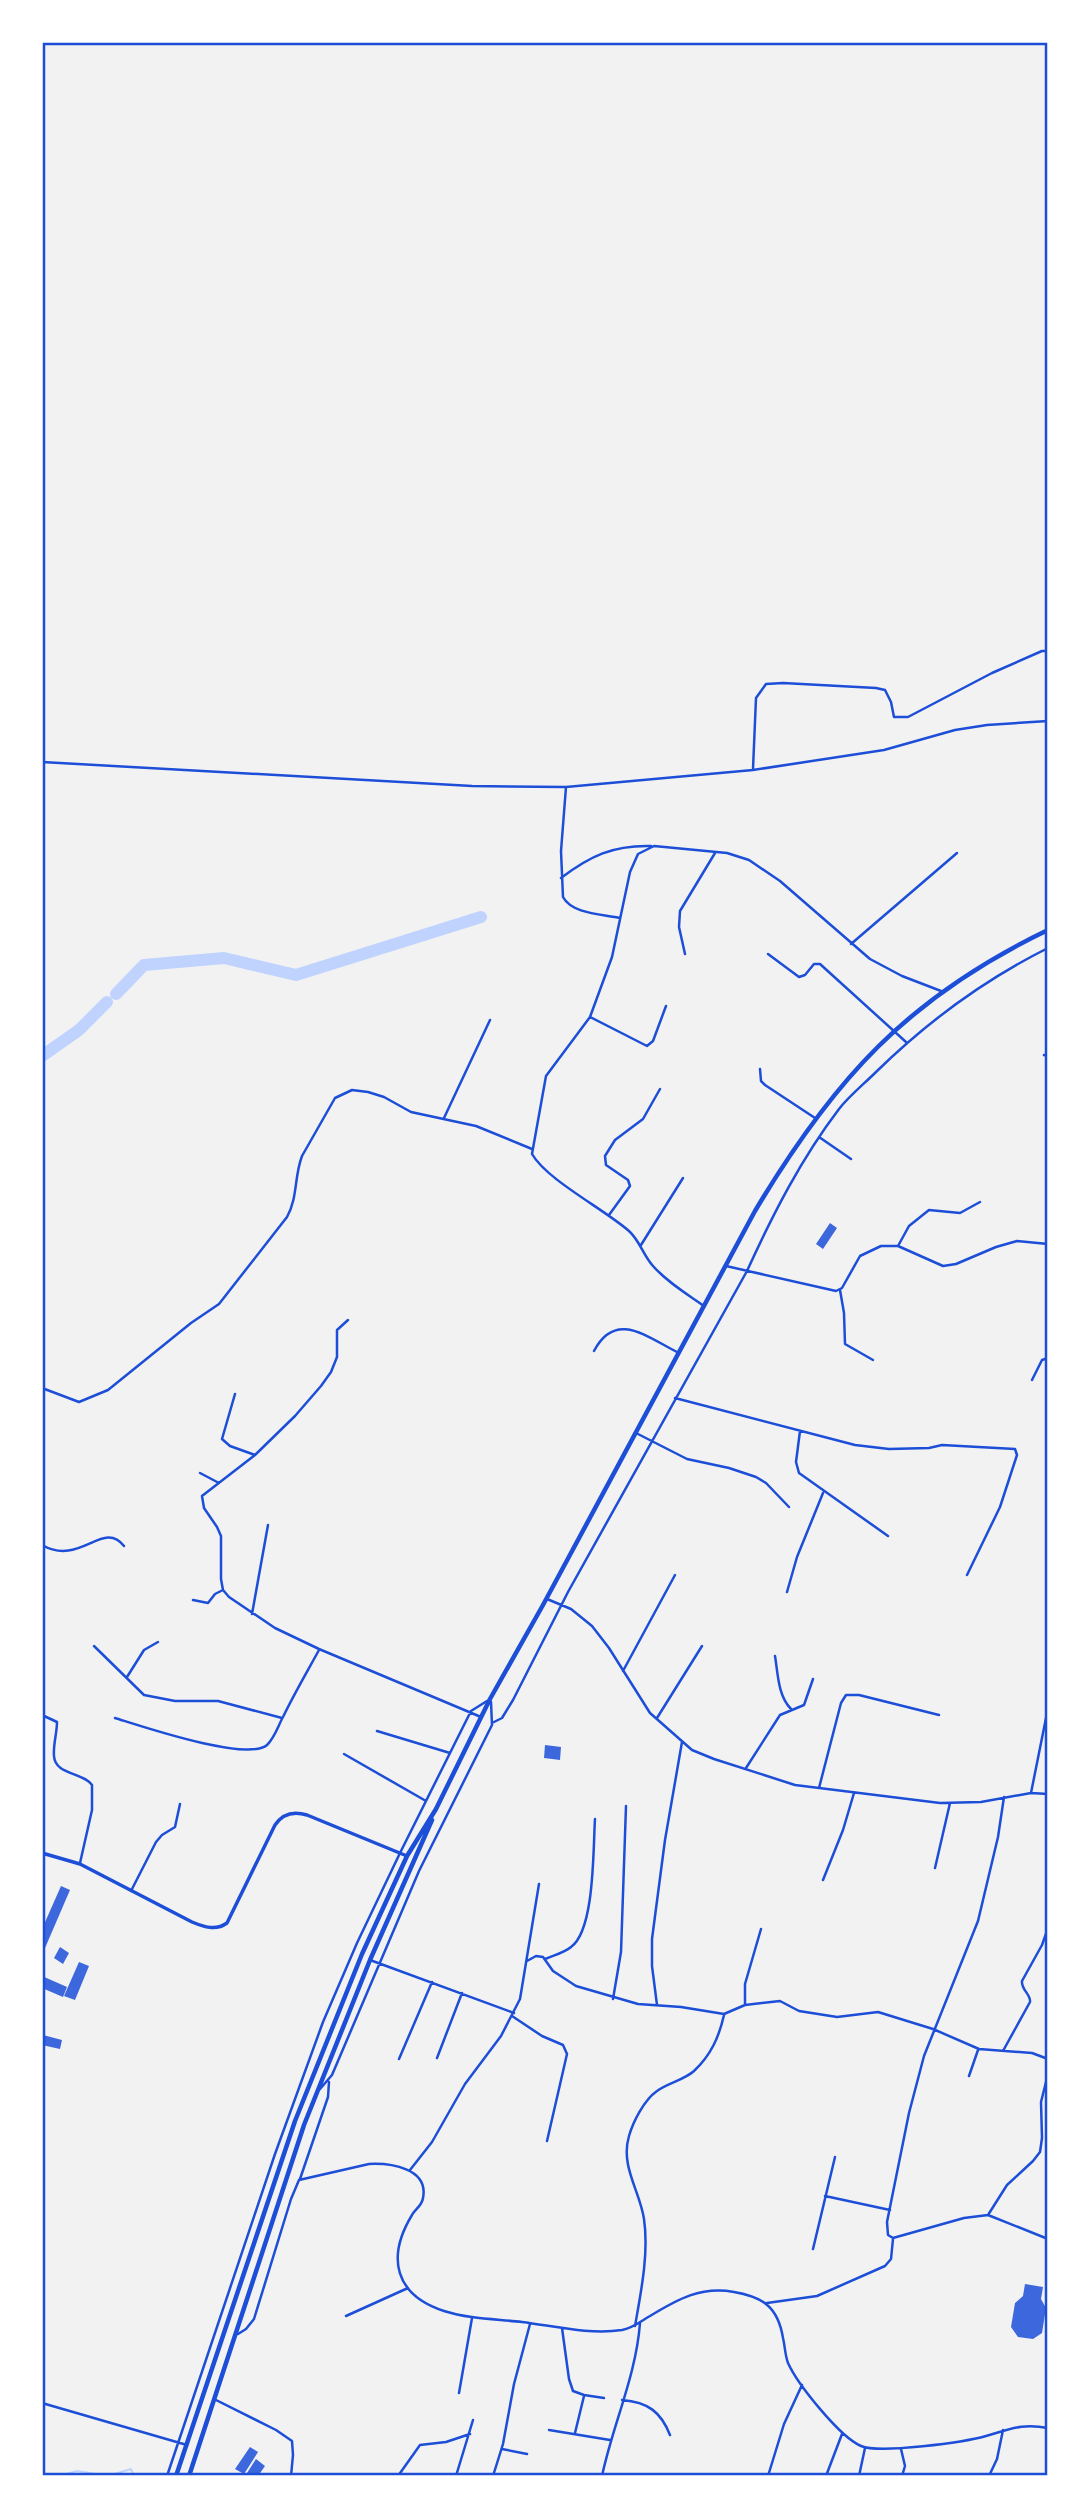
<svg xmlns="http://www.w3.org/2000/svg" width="1090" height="2518" viewBox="0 0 1090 2518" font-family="'Fira Sans',sans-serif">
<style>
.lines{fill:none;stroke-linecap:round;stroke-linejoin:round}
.stream{stroke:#bfd3fe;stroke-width:2}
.river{stroke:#bfd3fe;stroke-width:12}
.building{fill:#3d67dc}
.minor{stroke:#1d4ed8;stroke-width:2.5}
.tertiary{stroke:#1d4ed8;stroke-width:3.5}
.trunk{stroke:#1d4ed8;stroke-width:4.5}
.neatline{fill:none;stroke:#1d4ed8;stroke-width:2.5}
</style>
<rect width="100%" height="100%" fill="#f2f2f2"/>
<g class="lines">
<path class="stream" d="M42 2473 49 2476
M59 2476 77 2471 108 2476 131 2469 134 2476"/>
<path class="river" d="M116 994 144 965 224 958 296 975 481 917
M42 1056 79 1030 107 1002"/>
</g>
<path class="building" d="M830 1223 837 1228 823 1249 816 1244Z
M545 1745 561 1747 560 1760 544 1758Z
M61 1886 70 1890 42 1955V1947L45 1949 42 1946V1929Z
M60 1947 69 1953 63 1964 54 1958Z
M79 1962 89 1966 75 2000 64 1996Z
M42 1976 67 1987 63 1997 42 1988Z
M43 2035 62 2040 60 2049 42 2045Z
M1025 2284 1043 2287 1041 2299 1046 2308 1042 2333 1033 2339 1018 2337 1011 2327 1015 2303 1023 2296Z
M250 2447 258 2452 244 2474 235 2469Z
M256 2459 265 2466 258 2476H252L247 2473Z"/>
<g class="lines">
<path class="minor" d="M42 762 472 786 566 787 753 770 884 750 955 730 987 725 1048 721
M753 769 756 698 766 684 783 683 876 688 885 690 891 702 894 717H908L992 673 1042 651H1048
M566 787 561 851 563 897C572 914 602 914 620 918
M561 878C590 856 613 845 651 846
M851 944 957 853
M685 954 679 927 680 911 715 853
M768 954 799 977 805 975 814 964H820L906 1042
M590 1017 647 1046 653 1041 666 1006
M1044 1055 1048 1056
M760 1069 761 1081 765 1085 815 1118
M444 1118 490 1020
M819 1137 851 1159
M609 1215 630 1186 628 1180 606 1165 605 1156 615 1140 643 1119 660 1089
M641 1245 683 1178
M898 1246 909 1226 929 1210 960 1213 980 1202
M726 1266 836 1291 842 1288 860 1256 881 1246H898L943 1266 956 1264 996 1247 1017 1241 1048 1244
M840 1290 844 1313 845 1344 873 1360
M704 1306C687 1294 667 1282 653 1266 643 1255 640 1241 629 1231 604 1209 547 1180 532 1154L546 1076 590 1017 612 957 630 872 638 854 654 846 727 853 749 860 780 881 870 959 902 976 941 991
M348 1320 337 1330V1357L331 1372 321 1386 295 1416 255 1455 202 1496 204 1508 217 1527 221 1536V1579L223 1590 229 1597 275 1628 319 1649 481 1717
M594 1351C616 1309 648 1338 679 1353
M1032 1380 1042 1360 1048 1358
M42 1388 79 1402 108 1390 191 1323 219 1304 287 1217C298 1197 294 1177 302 1156L335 1098 352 1090 368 1092 384 1097 411 1112 476 1126 532 1149
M235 1394 222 1439 230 1446 255 1455
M675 1398 855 1445 889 1449 929 1448 942 1445 1015 1449 1017 1455 1000 1507 967 1575
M800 1431 796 1462 799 1473 888 1536
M636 1433 687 1459 729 1468 756 1477 766 1483 789 1507
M200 1473 219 1483
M42 1545C80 1567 103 1519 124 1546
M787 1592 797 1557 823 1493
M547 1599 571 1609 592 1626 609 1648 650 1713 692 1750 714 1759 795 1785 940 1803 981 1802 1031 1793 1048 1794
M193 1600 208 1603 215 1594 223 1590
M252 1614 268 1525
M94 1646 144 1695 175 1701H218L282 1718
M775 1656C778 1674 778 1696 791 1709
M623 1671 675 1575
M127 1677 144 1650 158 1642
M42 1715 57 1722C57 1733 53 1745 54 1756 55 1775 83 1772 92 1785V1810L80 1863
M115 1718C141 1726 247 1762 267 1745 275 1737 278 1726 283 1717 294 1694 307 1672 319 1650
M657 1718 702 1646
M492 1723 502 1718 513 1700 568 1592 747 1271C773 1214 801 1159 839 1109 849 1096 864 1084 876 1072 928 1021 982 981 1048 948
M377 1731 450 1753
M344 1754 426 1801
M746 1768 780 1715 804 1705 813 1679
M819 1788 841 1703 846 1695H859L939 1715
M1031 1793 1048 1708
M1004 1797 998 1837 978 1921 924 2056 909 2113 887 2222 888 2235 893 2238 964 2218 988 2215 1048 2239
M935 1868 950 1803
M823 1880 843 1830 854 1793
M131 1891 156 1842 162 1835 175 1827 180 1804
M545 1959C554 1955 564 1953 571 1947 595 1930 593 1848 595 1819
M370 1960 514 2013
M527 1961 536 1956 543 1957 553 1971 576 1986 638 2004 681 2007 724 2014 745 2005 780 2001 799 2011 837 2017 878 2012 933 2029 979 2049 1032 2053 1048 2059
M613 1999 621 1952 626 1806
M657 2005 652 1966V1939L665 1840 682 1742
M745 2005V1984L761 1929
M512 2016 542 2036 563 2045 567 2054 547 2141
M1003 2051 1030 2002C1031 1994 1021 1990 1022 1981L1042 1945 1048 1928
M437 2058 462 1993
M399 2059 432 1982
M969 2076 978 2050
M320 2089 332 2075 419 1871 492 1725 491 1702
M410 2170 432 2142 465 2084 501 2036 520 1999 539 1884
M300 2179 328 2097 329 2082
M825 2196 890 2210
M988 2215 1007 2185 1033 2161 1040 2152 1042 2138 1041 2102 1048 2074
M813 2249 835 2157
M767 2303 817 2296 885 2266 891 2259 893 2239
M346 2316 408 2288
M635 2326C641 2292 649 2253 644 2219 640 2191 620 2166 629 2136 633 2122 644 2100 657 2091 668 2083 684 2080 694 2071 711 2055 719 2037 724 2015
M562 2328 569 2379 573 2391 584 2395 604 2398
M238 2334 246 2329 254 2319 291 2199 299 2180 369 2164C390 2163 429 2168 423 2198 422 2206 415 2209 412 2215 386 2258 395 2295 444 2311 469 2319 496 2319 522 2322 554 2326 590 2335 622 2330 633 2328 641 2321 650 2316 678 2299 701 2286 734 2292 763 2297 778 2307 783 2338 785 2346 785 2355 788 2363 798 2385 840 2437 861 2446 880 2454 965 2442 986 2436 1011 2429 1022 2423 1048 2428
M459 2393 472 2318
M214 2399 276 2430 292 2441 293 2455 291 2476
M622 2400C648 2402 661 2412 670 2435
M42 2403 187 2445
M549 2430 610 2440
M575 2433 584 2396
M502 2449 527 2454
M901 2449 905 2466 902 2476
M167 2476 275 2154 323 2022 357 1943 400 1853 471 1711 487 1701
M398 2476 420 2445 446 2442 470 2434
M456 2476 473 2420
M493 2476 503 2444 514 2384 530 2324
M602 2476C613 2424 636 2376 640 2323
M768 2476 784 2424 802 2385
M826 2476 842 2434
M859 2476 865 2448
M989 2476 997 2459 1003 2430"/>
<path class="tertiary" d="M42 1853 80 1864 192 1922C204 1927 216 1931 227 1923L275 1825C283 1813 294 1811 307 1815L407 1856"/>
<path class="trunk" d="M176 2476 295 2121 362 1954 407 1856 436 1809 490 1699 543 1605 755 1211C833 1080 908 997 1048 930
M189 2476 304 2125 370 1960 432 1820"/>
</g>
<rect width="1090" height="2518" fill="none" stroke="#ffffff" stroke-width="88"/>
<rect x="44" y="44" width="1002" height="2430" class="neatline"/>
</svg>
